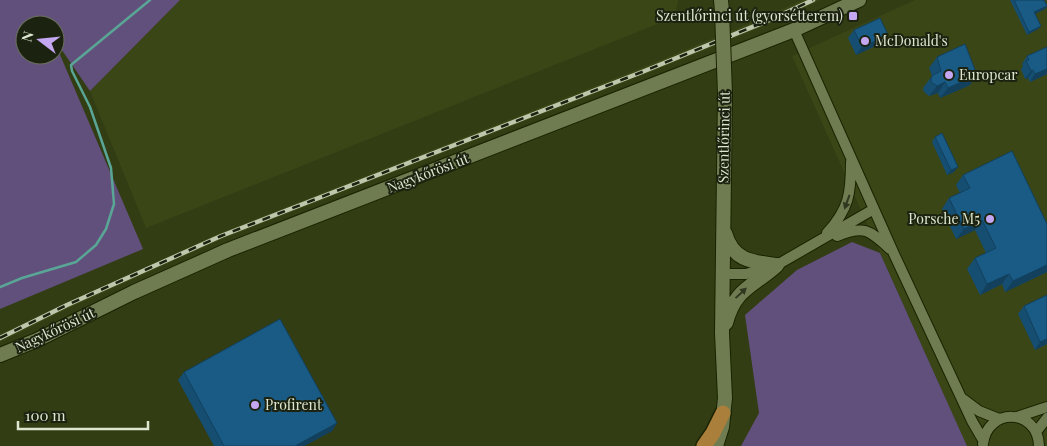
<svg xmlns="http://www.w3.org/2000/svg" width="1047" height="446" viewBox="0 0 1047 446" font-family="'Playfair Display',serif">
<style>
.built{fill:#3a4615}
.green{fill:#62507c}
.lines{fill:none;stroke-linecap:round;stroke-linejoin:round}
.stream{stroke:#5aa696;stroke-width:2.5}
.street-casing{stroke:#1a2300;stroke-width:12}
.secondary-casing{stroke:#1a2300;stroke-width:16}
.primary-casing{stroke:#1a2300;stroke-width:18}
.street{stroke:#6f7c51;stroke-width:10}
.secondary{stroke:#6f7c51;stroke-width:14}
.primary{stroke:#aa7f3b;stroke-width:15}
.rail-casing{stroke:#bec6ac;stroke-width:4.5}
.rail{stroke:#1c2210;stroke-width:2.5;stroke-dasharray:8;stroke-linecap:butt}
.secondary-bridge-casing{stroke:#1a2300;stroke-width:16;stroke-linecap:butt}
.secondary-bridge{stroke:#6f7c51;stroke-width:14}
.wall{fill:#164e72}
.shaded-wall{fill:#12405d}
.building{fill:#195b85;stroke:#12405d}
.oneway{fill:#313820}
.poi-dot{fill:#c4a7f1;stroke:#1c2210;stroke-width:2}
.labels{text-anchor:middle;stroke-width:4;stroke-linejoin:round;paint-order:stroke}
.poi-label{font-size:14px;fill:#dee6cf;stroke:#1c2210;text-anchor:start}
.street-label{font-size:14px;fill:#dee6cf;stroke:#1c2210}
</style>
<rect width="100%" height="100%" fill="#323d14"/>
<path class="built" d="M180 0H678L675 17 146 228 90 91Z
M802 0H821L774 22 643 75 222 239 69 308 0 342V334L220 233 641 68 770 15Z
M915 0H1047V446H967L792 56Z"/>
<path class="green" d="M0 0H180L90 91 55 40V25H25V55H55V43L143 249 0 309Z
M852 242 880 253 967 446H741L759 413 745 315 797 270Z"/>
<g class="lines">
<path class="stream" d="M0 287 22 278 76 262 96 245 106 229 114 204 111 168 90 107 72 71 71 65 150 0"/>
<g class="street-casing">
<path id="street" d="M794 30 894 254 972 421 983 440
M827 233C849 209 851 193 851 162
M837 236C865 225 869 230 890 249
M723 274H746L777 265 874 209
M963 399 979 411 999 419
M1017 417 1047 407
M1036 432 1047 418
M983 444C987 407 1038 408 1039 446"/>
</g>
<g class="secondary-casing">
<path id="secondary" d="M721 0 722 11
M725 233C733 261 752 262 777 265
M726 323C735 288 753 287 777 265
M0 355 37 340 134 292 228 250 794 30 859 0
M716 446 722 427 725 398 722 333 725 94"/>
</g>
<g class="primary-casing">
<path id="primary" d="M704 446 713 433 723 413"/>
</g>
<use href="#street" class="street"/>
<use href="#secondary" class="secondary"/>
<use href="#primary" class="primary"/>
<g class="rail-casing">
<path id="rail" d="M0 338 67 305 221 236 642 72 772 19 813 0"/>
</g>
<use href="#rail" class="rail"/>
<g class="secondary-bridge-casing">
<path id="secondary-bridge" d="M722 11 725 94"/>
</g>
<use href="#secondary-bridge" class="secondary-bridge"/>
</g>
<path class="wall" d="M1010 0H1044L1047 6 1045 9 1035 14 1041 26 1038 29 1027 35Z
M854 30 882 43 856 55 848 38Z
M1047 47V74L1030 82 1028 78 1025 79 1021 69 1023 66 1022 64 1027 56Z
M937 57 970 85 940 98 938 93 929 96 924 92 923 88 932 76 929 68Z
M935 137 954 172 947 175 932 142Z
M963 175 1047 224V272L1005 292 1002 284 980 295 967 269 975 258 986 253 975 230 956 239 942 209 949 198 960 193 956 185Z
M1047 295V344L1035 350 1018 314 1024 306Z
M184 372 337 423 332 431 304 446H214L178 380Z"/>
<path class="shaded-wall" d="M1047 6 1045 9 1032 15 1034 12Z
M1041 26 1038 29 1027 35 1029 32Z
M888 35 882 43 856 55 862 47Z
M1047 69V74L1030 82 1035 74Z
M1033 70 1028 78 1025 79 1031 71Z
M977 75 970 85 940 98 948 88Z
M945 82 938 93 929 96 937 86Z
M958 167 954 172 947 175 951 170Z
M982 220 975 230 956 239 964 229Z
M1047 265V272L1005 292 1013 281Z
M1009 274 1002 284 980 295 987 284Z
M1047 339V344L1035 350 1040 342Z
M337 423 332 431 304 446H295Z"/>
<path class="building" d="M1014 0H1044L1047 6 1034 12 1041 26 1029 32Z
M880 18 888 35 862 47 854 30Z
M965 44 977 75 948 88 945 82 937 86 931 82V78L933 75 941 71 937 57Z
M1047 47V69L1035 74 1033 70 1031 71 1026 61 1029 60 1027 56Z
M942 133 958 167 951 170 935 137Z
M1012 151 1047 224V265L1013 281 1009 274 987 284 975 258 996 248 982 220 964 229 949 198 970 188 963 175Z
M1047 295V339L1040 342 1024 306Z
M280 319 337 423 295 446H224L184 372Z"/>
<defs><path id="oneway-solid" d="M-6-.8H1V-3.2L6.5 0L1 3.2V.8H-6Z" transform="scale(1.25)"/></defs>
<g class="oneway">
<use href="#oneway-solid" transform="translate(847 202) rotate(110)"/>
<use href="#oneway-solid" transform="translate(741 293) rotate(-43)"/>
</g>
<g class="poi-dot">
<rect x="848" y="11" width="10" height="10" rx="2.5"/>
<circle cx="865" cy="41" r="5"/>
<circle cx="949" cy="75" r="5"/>
<circle cx="990" cy="219" r="5"/>
<circle cx="255" cy="405" r="5"/>
</g>
<g class="labels">
<g class="poi-label">
<text x="843" y="21" text-anchor="end">Szentlőrinci út (gyorsétterem)</text>
<text x="875" y="46">McDonald's</text>
<text x="959" y="80">Europcar</text>
<text x="980" y="224" text-anchor="end">Porsche M5</text>
<text x="265" y="410">Profirent</text>
</g>
<g class="street-label">
<text transform="translate(724 137) rotate(-89)" y="5">Szentlőrinci út</text>
<text transform="translate(428 173) rotate(-21)" y="5">Nagykőrösi út</text>
<text transform="translate(55 330) rotate(-25)" y="5">Nagykőrösi út</text>
</g>
</g>
<g transform="translate(40 40) rotate(286)"><circle r="24" fill="#1c2210" stroke="#6a705c"/>
<path d="M0-4L9 19L0 12L-9 19Z" fill="#c4a7f1"/>
<text y="-8" font-size="14" font-weight="bold" text-anchor="middle" fill="#dee6cf">N</text>
</g>
<path d="M18 421v8h130v-8" fill="none" stroke="#dee6cf" stroke-width="2.5"/>
<text x="25" y="421" font-size="15" fill="#dee6cf" stroke="#1c2210" stroke-width="4" paint-order="stroke">100 m</text>
</svg>
